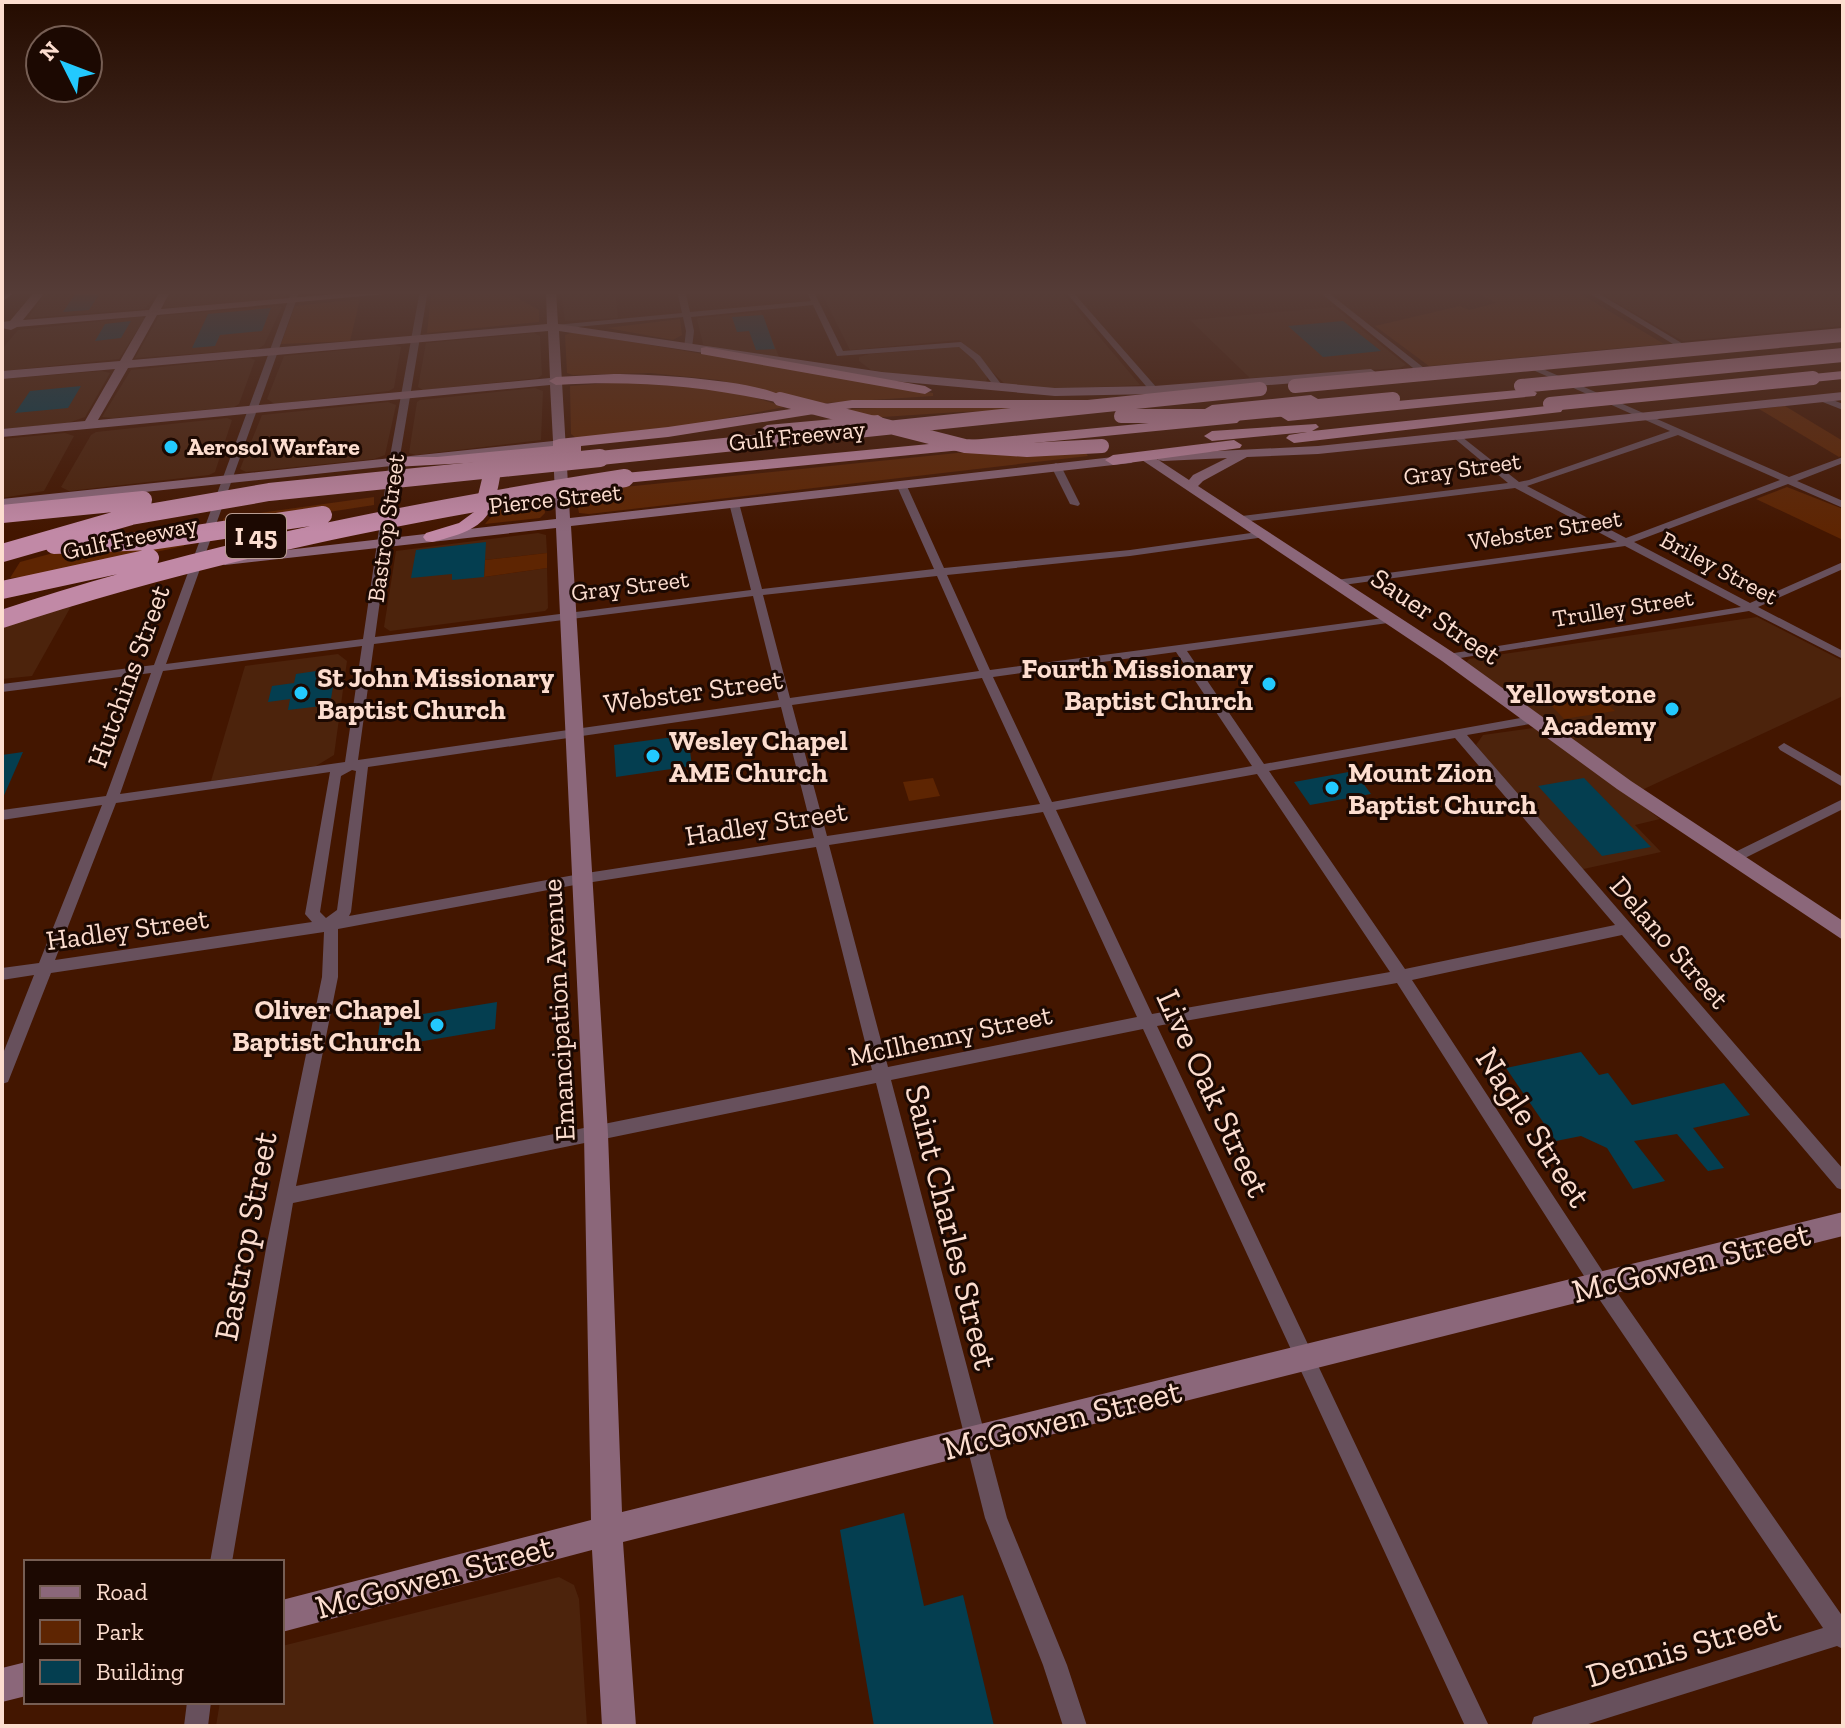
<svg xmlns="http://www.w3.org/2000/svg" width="1845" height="1728" viewBox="0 0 1845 1728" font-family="'Zilla Slab',serif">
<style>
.built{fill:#4c230c}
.green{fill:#5e2502}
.building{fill:#043e50}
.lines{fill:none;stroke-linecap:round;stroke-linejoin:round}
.street{fill:#67505c;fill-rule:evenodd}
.secondary{fill:#8b677a;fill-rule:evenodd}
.highway{fill:#c189a6;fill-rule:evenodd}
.highway-bridge-far1{stroke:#c189a6;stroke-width:14}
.highway-bridge{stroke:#c189a6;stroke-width:18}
.poi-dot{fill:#23c9fe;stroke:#1c0902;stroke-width:3}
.labels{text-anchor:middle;stroke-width:6;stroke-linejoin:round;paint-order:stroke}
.far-street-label{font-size:24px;fill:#fcddcf;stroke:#1c0902}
.far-poi-label{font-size:24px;font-weight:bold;fill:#fcddcf;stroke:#1c0902;text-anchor:start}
.shield{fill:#1c0902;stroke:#b99d92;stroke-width:2}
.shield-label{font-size:26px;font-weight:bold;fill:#fcddcf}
.street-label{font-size:28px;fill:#fcddcf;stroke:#1c0902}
.poi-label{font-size:28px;font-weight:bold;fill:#fcddcf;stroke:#1c0902;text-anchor:end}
.near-street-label{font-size:34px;fill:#fcddcf;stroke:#1c0902}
</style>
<rect width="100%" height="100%" fill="#431600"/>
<path class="built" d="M47 290H159L145 309 28 318Z
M171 290H289L286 297 281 299 167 308 163 306Z
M561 290H615L618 318 565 321Z
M820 290H932L960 295 1003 290H1060L1140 385 1053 389 1005 384 959 340 850 350Z
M1594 290H1835L1843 294V326L1683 341Z
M277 306 282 307 264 345 258 349 135 358 159 316Z
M1334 307 1406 365 1399 368 1250 378 1190 320Z
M761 312 779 357 709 347 703 344 697 319 699 318Z
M139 317 145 318 119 359 2 371V349L18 330Z
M534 333 540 336 542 375 538 378 423 390 418 387 426 343Z
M394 345 401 347 394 388 389 391 275 404 267 399 284 356Z
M958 347 963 349 988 375 986 382 921 378 871 370 859 361V357L870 354Z
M249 358 255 360 239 404 234 407 113 418 102 417 131 370Z
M102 371 110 373 85 417 68 423 2 429V379Z
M535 388 543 391 541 440 416 455 409 453 417 402 420 400Z
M388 402 396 405 385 455 374 459 246 472 240 469 262 415Z
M227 418 232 420 215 472 209 475 69 491 61 487 91 435 96 432Z
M65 433 74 436 44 491 2 498V439Z
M538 533 546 535 547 553 485 560 484 577 547 568 548 608 545 611 390 631 384 627 396 551Z
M74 601 32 676 2 679V625Z
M1757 617 1843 661V696L1644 789 1636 788 1465 664 1469 659Z
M338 654 347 661 334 755 316 766 211 781 245 666Z
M1533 728 1542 729 1660 819 1635 825 1661 852 1579 870 1476 745 1483 735Z
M559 1577 574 1585 579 1599 587 1726H216L220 1702H282V1646Z"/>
<path class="green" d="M467 290H503L539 310V322L427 333 431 295Z
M1472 290H1574L1664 344 1429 366 1375 326 1460 306 1469 310 1496 303Z
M360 299 350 341 281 344 295 306Z
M680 319 682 335 673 340 607 328Z
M573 332 933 393V396L810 404 719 380 650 373 573 375 567 373 565 335Z
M634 381 740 393 785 407 690 425 576 438 571 434 570 386Z
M1785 406 1843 441V455L1839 457 1759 409Z
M898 407 1083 409 959 412 867 418 835 410Z
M967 452 1086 453 1088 456 589 514 579 513 575 492Z
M1787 487 1843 509V540L1756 499Z
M544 495 545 513 540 518 485 524 497 510V503Z
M374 497V505L219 529 224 518Z
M186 540 184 546 47 575 10 578 20 562 57 552Z
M547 553V568L484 577 485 560Z
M1595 692 1615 711 1564 719 1545 699Z
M933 778 940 796 909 801 903 782Z"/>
<path class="building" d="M78 290H102L89 310 63 312Z
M271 308 262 331 220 335 215 346 192 348 208 314Z
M763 315 775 349 756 350 749 331 737 332 732 317Z
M131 321 121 338 95 341 105 324Z
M1343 321 1381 351 1323 357 1288 326Z
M81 386 68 408 15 413 30 391Z
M486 542 484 577 452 580V574L411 578 416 550Z
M336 668 330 705 288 710 290 699 268 702 272 686 294 683 296 674Z
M688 735 692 766 616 777 614 745Z
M23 752 2 800V755Z
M1354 771 1371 794 1310 805 1294 782Z
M1584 778 1651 847 1602 856 1538 786Z
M497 1002 495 1029 376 1049 380 1021Z
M1581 1052 1599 1075 1608 1073 1632 1105 1724 1083 1750 1115 1693 1128 1724 1168 1708 1171 1677 1134 1634 1141 1665 1181 1633 1189 1607 1148 1581 1136 1556 1141 1506 1068Z
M904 1513 924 1606 963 1595 994 1726H874L840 1530Z"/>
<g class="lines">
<path class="street" d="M292 290H300L166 664 363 639 389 462 420 290H428L399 462 375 637 751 590 729 503 734 500 739 503 762 589 934 569 896 484 901 481 906 484 944 568 1130 550 1265 531 1270 534 1265 537 1130 556 947 575 990 670 1391 617 1395 618V622L1187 651 1264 764 1537 715 1541 716 1543 719 1541 722 1467 735 1843 1169V1190L1837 1188 1622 935 1412 980 1607 1278 1843 1617V1649L1837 1646 1582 1726H1531L1534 1717 1543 1714 1823 1628 1593 1290 1397 983 1157 1026 1489 1726H1465L1143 1029 891 1080 1007 1518 1067 1665 1087 1726H1063L1043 1665 985 1518 876 1083 293 1203 232 1562H210L267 1243 322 977 324 932 51 973 10 1077 8 1082 2 1084V1056L34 975 2 980V968L39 963 102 805 2 820V810L106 796 151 673 2 692V684L154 665ZM937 576 979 671 790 698 763 595ZM753 596 779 700 358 760 374 644ZM362 646 345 762 120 794 163 671ZM1176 652 1252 766 1052 802 993 677ZM982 678 1040 804 827 836 792 705ZM781 707 814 838 580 874 349 916 351 912 368 767ZM1455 738 1615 925 1405 969 1269 771ZM352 770 356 771 337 910 326 918 320 912 341 776ZM330 772 305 914 312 922 55 960 116 803ZM1257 774 1390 972 1152 1014 1056 810ZM1043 812 1137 1017 888 1067 829 845ZM816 847 872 1070 296 1186 338 977V929L580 884Z
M677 290H685L690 312 811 301 806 290H813L843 351 961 342 980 356 1004 388 997 390 974 360 959 347 837 356 813 305 691 317 694 331 692 348 688 350 684 348 686 331 683 317 555 329 551 327 555 325 682 313Z
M946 290H967L964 292Z
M1064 290H1071L1157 388V392H1151Z
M1317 290H1325L1424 368V372H1418Z
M1584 290H1593L1690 348 1683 350Z
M1527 362 1789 477 1843 457V463L1797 481 1843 501V508L1788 484 1634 542 1750 603 1843 562V569L1758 607 1843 651V659L1749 611 1448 660 1442 657 1448 654 1741 607 1625 546 1336 586 1331 583 1336 580 1617 542 1515 488 1242 522 1237 519 1242 516 1508 483 1454 438 1453 436 1457 433 1519 482 1529 480 1670 431 1524 366 1523 364ZM1678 435 1780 480 1626 538 1527 486Z
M1823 396 1843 404V410L1820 401 1819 399Z
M1056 463 1061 466 1080 504 1078 506 1070 504 1051 466Z
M1784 743 1843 777V787L1780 750 1778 747Z
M1843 799V809L1739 861H1729L1727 858 1729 855Z
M187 1702H211L208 1726H184Z"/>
<path class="secondary" d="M36 290H47L23 320 149 310 161 290H171L161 309 383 290H429L157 315 132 360 547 324 546 290H556L558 324 882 372 1055 388 1154 386 1371 369 1377 373 1371 377 1154 394 1055 396 882 380 559 331 570 518 1131 455 1138 459 1131 463 571 526 608 1134 622 1512 1843 1212V1236L623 1542 636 1726H602L592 1550 282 1632V1600L591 1520 584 1134 556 528 225 565 218 561 225 557 556 519 553 449 2 507V499L553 441 550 385 2 437V429L85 421 115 369 2 379V371L120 361 146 316 17 327 11 330 2 328V322L10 321ZM548 331 550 378 98 420 128 368Z
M1843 392V400L1318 454 1247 457 1203 481 1198 486 1454 653 1631 781 1843 921V940L1617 789 1442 661 1139 458 1151 455 1189 480 1193 475 1227 458 1163 461 1158 460V454L1318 446Z
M26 1662V1696L2 1702V1668Z"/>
<path class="highway" d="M17 290 2 302 3 290Z
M706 347 925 386 932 390 925 394 701 354V348Z
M1843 371V379L1813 382 1806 378 1813 374Z
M614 374C648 374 764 380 787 399L780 403C705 386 633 380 556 385L549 381 556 377Z
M1530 389 1537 393 1535 396 1288 421 1280 416 1288 411Z
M1311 395 1318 399 1316 402 1212 413 1205 409 1212 405Z
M852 400H1091L1098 404 1091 408H852L668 437 581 446V452L575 454 509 460 502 463C495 518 486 529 432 542L426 541 423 537 426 533 459 523 474 512 486 462 394 467 386 462 394 457H437L553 446V441L559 439 668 427Z
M1556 405 1563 409 1561 412 1294 443 1286 438 1289 435 1307 432 1212 441 1204 436 1212 431 1316 424 1319 427 1312 431Z
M878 415 886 420 883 423 767 435 759 430 767 425Z
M1232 415 1240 420 1237 423 625 483 617 478 625 473Z
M1234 440 1242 445 1240 448 1113 465 1105 460 1113 455Z"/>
<path class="highway-bridge-far1" d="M1295 386 1843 335
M1521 386 1843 355
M780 399 965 446 1027 450 1102 446
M1550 404 1813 378
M1121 416H1213L1393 399
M581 460 1260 389"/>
<path class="highway-bridge" d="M2 514 143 500
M54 545 150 541 323 515
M2 553 131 516 269 492 600 458
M2 590 150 558
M2 619C206 551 413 511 625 478"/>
</g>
<linearGradient id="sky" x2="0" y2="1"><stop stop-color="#250c00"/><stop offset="0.55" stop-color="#553c37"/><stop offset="1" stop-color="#553c37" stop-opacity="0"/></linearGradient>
<rect width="1845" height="532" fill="url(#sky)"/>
<g class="poi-dot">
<circle cx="171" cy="447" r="8"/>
<circle cx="1269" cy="684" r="8"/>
<circle cx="301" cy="693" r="8"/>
<circle cx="1672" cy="709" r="8"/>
<circle cx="653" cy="756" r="8"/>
<circle cx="1332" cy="788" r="8"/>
<circle cx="437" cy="1025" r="8"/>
</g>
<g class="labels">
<g class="far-street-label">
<text transform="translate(797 436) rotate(-6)" y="8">Gulf Freeway</text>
<text transform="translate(1462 469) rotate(-8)" y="8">Gray Street</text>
<text transform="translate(555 499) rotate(-6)" y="8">Pierce Street</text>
<text transform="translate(386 528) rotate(-82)" y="8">Bastrop Street</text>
<text transform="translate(1545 530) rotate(-9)" y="8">Webster Street</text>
<text transform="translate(130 538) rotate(-12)" y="8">Gulf Freeway</text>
<text transform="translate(1719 568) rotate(28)" y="8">Briley Street</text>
<text transform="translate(630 586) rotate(-7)" y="8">Gray Street</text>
<text transform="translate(1623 608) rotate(-9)" y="8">Trulley Street</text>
</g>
<g class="far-poi-label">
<text x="187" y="455">Aerosol Warfare</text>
</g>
<rect class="shield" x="226" y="514" width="60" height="44" rx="6"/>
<g class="shield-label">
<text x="256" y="545">I 45</text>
</g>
<g class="street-label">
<text transform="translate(1436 616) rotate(34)" y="10">Sauer Street</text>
<text transform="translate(128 676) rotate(-70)" y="10">Hutchins Street</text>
<text transform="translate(693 691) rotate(-8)" y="10">Webster Street</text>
<text transform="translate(766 823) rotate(-9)" y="10">Hadley Street</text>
<text transform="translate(127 929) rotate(-8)" y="10">Hadley Street</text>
<text transform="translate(1670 942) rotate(49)" y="10">Delano Street</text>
<text transform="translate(558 1010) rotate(-93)" y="10">Emancipation Avenue</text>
<text transform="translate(950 1035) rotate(-12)" y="10">McIlhenny Street</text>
</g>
<g class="poi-label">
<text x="1253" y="678">Fourth Missionary<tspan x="1253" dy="32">Baptist Church</tspan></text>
<text x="317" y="687" text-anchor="start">St John Missionary<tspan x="317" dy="32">Baptist Church</tspan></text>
<text x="1656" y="703">Yellowstone<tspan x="1656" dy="32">Academy</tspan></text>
<text x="669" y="750" text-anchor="start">Wesley Chapel<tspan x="669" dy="32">AME Church</tspan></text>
<text x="1348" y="782" text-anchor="start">Mount Zion<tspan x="1348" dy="32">Baptist Church</tspan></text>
<text x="421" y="1019">Oliver Chapel<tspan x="421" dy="32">Baptist Church</tspan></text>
</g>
<g class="near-street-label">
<text transform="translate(1214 1093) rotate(65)" y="12">Live Oak Street</text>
<text transform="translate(1534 1127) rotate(57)" y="12">Nagle Street</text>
<text transform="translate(952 1227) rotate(76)" y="12">Saint Charles Street</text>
<text transform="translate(245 1236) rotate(-79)" y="12">Bastrop Street</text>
<text transform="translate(1691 1262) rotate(-14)" y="12">McGowen Street</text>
<text transform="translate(1062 1419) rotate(-14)" y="12">McGowen Street</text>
<text transform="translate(434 1576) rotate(-15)" y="12">McGowen Street</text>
<text transform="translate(1683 1647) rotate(-17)" y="12">Dennis Street</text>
</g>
</g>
<rect width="1845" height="1728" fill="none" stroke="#fcddcf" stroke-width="8"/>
<rect x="24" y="1560" width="260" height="144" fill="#1c0902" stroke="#765e54" stroke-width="2"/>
<rect x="40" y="1586" width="40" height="12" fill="#8b677a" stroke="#765e54" stroke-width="2"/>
<text x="96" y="1600" font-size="24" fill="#fcddcf">Road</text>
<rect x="40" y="1620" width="40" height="24" fill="#5e2502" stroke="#765e54" stroke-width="2"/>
<text x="96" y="1640" font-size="24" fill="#fcddcf">Park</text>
<rect x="40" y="1660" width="40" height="24" fill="#043e50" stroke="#765e54" stroke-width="2"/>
<text x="96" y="1680" font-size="24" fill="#fcddcf">Building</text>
<g transform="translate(64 64) rotate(312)"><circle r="38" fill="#1c0902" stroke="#765e54" stroke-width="2"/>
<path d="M0-6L14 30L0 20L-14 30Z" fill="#23c9fe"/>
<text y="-12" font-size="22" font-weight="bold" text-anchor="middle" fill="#fcddcf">N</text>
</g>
</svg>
